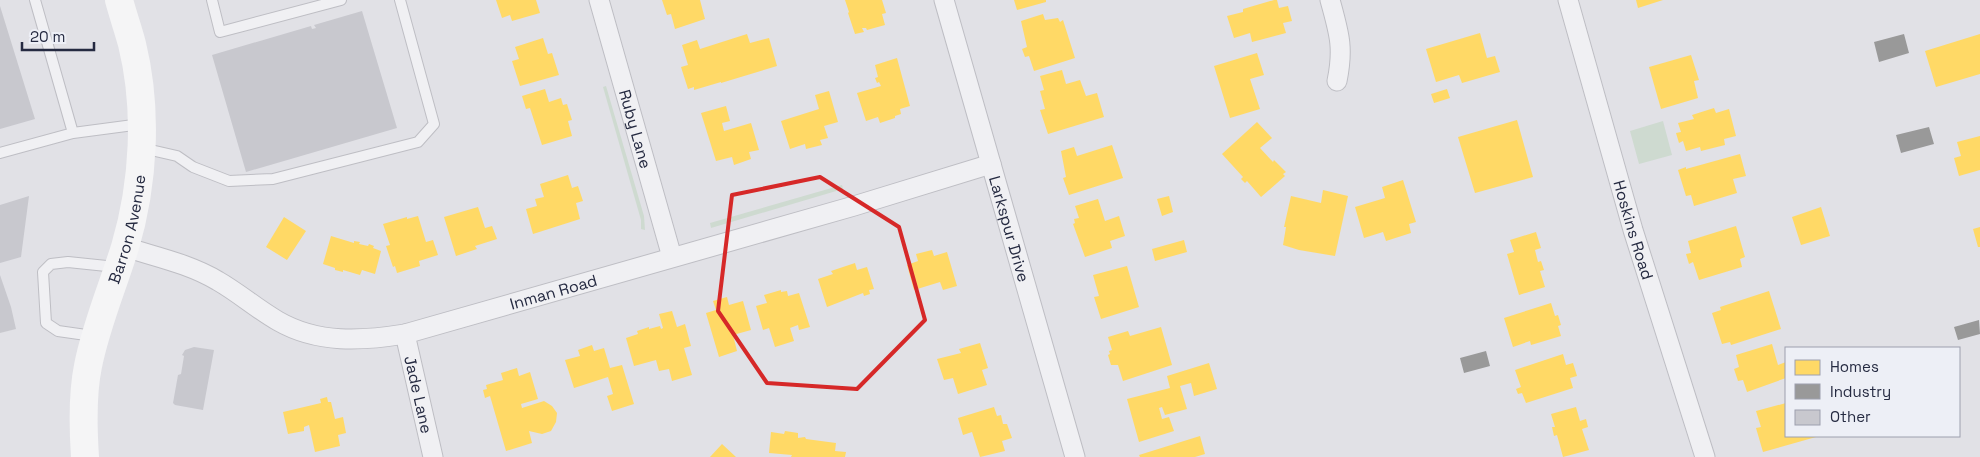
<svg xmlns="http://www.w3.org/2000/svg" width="1980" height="457" viewBox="0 0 1980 457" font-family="'Space Grotesk',sans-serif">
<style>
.green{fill:#cedad0}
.homes{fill:#ffd966}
.industry{fill:#999}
.building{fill:#c8c8ce}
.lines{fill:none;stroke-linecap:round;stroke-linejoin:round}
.lane-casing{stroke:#bebec4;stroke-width:12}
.street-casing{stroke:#bebec4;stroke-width:21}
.lane{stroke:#f0f0f3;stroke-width:10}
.street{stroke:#f0f0f3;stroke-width:19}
.secondary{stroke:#f5f5f6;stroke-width:28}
.marked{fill:none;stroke:#d62828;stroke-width:4;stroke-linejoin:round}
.labels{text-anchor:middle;stroke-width:5;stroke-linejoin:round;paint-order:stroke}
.street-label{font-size:16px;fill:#252a41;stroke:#edeff6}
</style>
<rect width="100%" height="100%" fill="#e1e1e6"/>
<path class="green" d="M606 86 644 216 645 230 641 229V220L603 87Z
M1663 121 1672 155 1639 164 1630 131Z
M842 185 843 189 711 228 710 223Z"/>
<path class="homes" d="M496 0H536L540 13 512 21 510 15 502 18Z
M662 0H700L705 19 675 29 671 14 667 15Z
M845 0H882L886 13 882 14 885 25 867 30 866 28H862L864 32 855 34 848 13 849 12Z
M1014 0H1046V2L1017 10Z
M1274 0H1277L1279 8 1288 6 1292 21 1283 23 1286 33 1252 42 1250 33 1234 38 1227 16 1243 12V9Z
M1636 0H1663L1638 8Z
M1043 14 1045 20 1058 18 1060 22 1063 20 1075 58 1034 71 1029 56 1025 57 1022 49 1027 47 1021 21Z
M1480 33 1487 58 1495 56 1500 72 1462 83 1459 75 1436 82 1426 49Z
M747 34 750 43 769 38 777 66 721 83V82L694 90V87L688 89 681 67 688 65 682 45 697 40 700 49Z
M1980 34V74L1936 87 1925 51Z
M543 38 548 54 552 53 559 75 520 86 512 61 519 59 515 47Z
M1257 53 1264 75 1250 79 1260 109 1230 118 1214 66Z
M1691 55 1699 80 1694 81 1698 98 1661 109 1649 67Z
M897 58 910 106 900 109 901 114 895 116V118L880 123 878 117 866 121 857 93 881 86 879 82 877 83 875 78 878 77 875 65Z
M1062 70 1066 84 1080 80 1086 96 1097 93 1104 117 1048 134 1040 110 1045 109 1040 91 1044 90 1040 76Z
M545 89 549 102 561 98 563 105 567 104 572 120 568 121 572 136 542 145 530 108 526 109 522 96Z
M1447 89 1450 98 1434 103 1431 94Z
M829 91 838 122 824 126 828 138 820 140 822 145 806 149 805 144 790 149 781 121 819 109 815 95Z
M726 106 730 121 722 123 724 131 751 123 759 150 749 152 751 159 734 165 732 157 716 161 701 113Z
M1714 108 1716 113 1729 109 1736 136 1724 139 1725 145 1701 151 1700 147 1686 151 1683 141 1679 143 1676 133 1681 132 1678 123 1694 119 1692 115Z
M1517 120 1533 177 1475 193 1458 137Z
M1257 122 1272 138 1260 148 1273 162 1274 160 1286 172 1283 174 1285 176 1261 197 1247 181 1245 183 1241 179 1243 177 1222 154Z
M1980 136V170L1959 176 1954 158 1961 156 1957 142Z
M1112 145 1123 178 1069 195 1063 178 1066 177 1061 151 1074 147 1077 156Z
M1740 154 1746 176 1733 179 1737 193 1694 206 1691 195 1686 196 1678 170 1686 167V169Z
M568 175 572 188 578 186 583 201 576 203 580 219 533 234 526 209 537 206 535 199 544 197 540 184Z
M1403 180 1416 222 1409 224 1411 233 1386 241 1383 232 1364 238 1355 207 1385 198 1382 187Z
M1323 190 1348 196 1335 256 1299 250 1283 245 1286 227H1284L1291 196 1321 203Z
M1169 196 1173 212 1162 216 1157 199Z
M1098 199 1105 221 1119 216 1125 236 1110 241 1112 248 1085 257 1073 224 1075 223 1074 219 1079 218 1075 206Z
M478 207 485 228 492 226 497 239 475 246 477 249 456 256 444 217Z
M1821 207 1830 236 1801 245 1792 217Z
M418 216 426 242 433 240 438 255 419 261 420 266 397 273 395 266 393 267 386 246 390 245 383 224 407 217V219Z
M284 217 306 231 287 260 266 247Z
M1736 226 1745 257 1740 259 1742 267 1699 280 1693 262 1689 264 1686 254 1691 253 1688 241Z
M1980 227V247H1978L1973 229Z
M1536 232 1541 248 1535 250 1538 262 1541 261 1544 270 1540 271 1545 287 1519 295 1507 254 1514 252 1510 240Z
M331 236 354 243V241L360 242 359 244 368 246 369 244 374 246 373 248 381 251 375 274 362 270 360 275 343 270V272L335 270V268L323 264Z
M1184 240 1187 252 1155 261 1152 249Z
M932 250 934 256 947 252 957 286 943 290 940 282 914 290 907 265 918 261 916 254Z
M855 263 857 270 867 267 874 289 869 290 870 294 864 296 863 293 827 307 818 279 833 274 831 271Z
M1127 266 1139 307 1101 319 1094 297 1099 296 1093 275Z
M781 290V292L787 291 788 296 799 293 810 327 799 330 798 325 790 328 794 341 775 347 769 328 763 330 756 306 767 303 764 295Z
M1769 291 1781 329 1731 345 1730 342 1722 344 1712 313 1721 310 1720 307Z
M727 297 729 305 743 301 751 330 733 335 737 351 719 357 706 313 716 310 713 301Z
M1551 303 1555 316 1558 315 1561 325 1558 326 1561 336 1531 345 1530 341 1513 347 1504 318Z
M672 311 677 327 685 324 691 346 684 348 692 375 672 381 669 369 659 371 656 360 634 366 626 338 638 334 637 331 649 327V329L660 326 661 329 663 328 659 314Z
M1161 327 1172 365 1123 381 1118 365H1111L1108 355 1110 354 1109 351 1112 350 1108 337 1128 331 1130 336Z
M980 343 988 368 982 370 987 385 958 394 953 378 944 380 937 359 961 353 959 349Z
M1772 344 1778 365 1786 362V378L1747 392 1743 380 1738 381 1734 369 1739 367 1736 355Z
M592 345 594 351 604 348 610 368 622 365 634 404 612 411 607 396 613 394 608 377 574 388 565 360 580 356 578 350Z
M1563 354 1566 365 1573 363 1577 376 1570 378 1573 388 1526 403 1522 393 1518 394 1516 389 1521 387 1515 370Z
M1209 363 1217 389 1194 396 1191 383 1180 386 1187 409 1165 415 1162 407 1159 408 1162 419 1169 417 1174 431 1139 442 1127 399 1170 388 1167 376Z
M517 368 519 376 530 372 538 399 521 404 522 408 544 401 552 406 557 413 556 422 551 431 542 434 529 431 532 443 506 451 490 396 485 398 483 390 487 389 486 385 503 380 501 373Z
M327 397 328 402H331L335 419 343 417 346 433 338 435 340 446 315 452 309 425 304 427V431L288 434 283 412 321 403 320 399Z
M1786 403V436H1815L1816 437 1763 452 1756 428 1761 427 1756 411Z
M994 407 997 416 1001 415 1003 424H1007L1012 438 1002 441 1005 451 980 457 972 432 963 435 958 418Z
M1576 407 1580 421 1586 419 1588 427 1582 429 1589 450 1563 457 1557 435 1554 436 1552 427H1555L1551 414Z
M785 431 798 433V438L805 437 806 439 836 443 835 451 846 452 845 457H791L792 455 769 453 771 432 784 434Z
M1200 436 1205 454 1195 457H1140L1139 455Z
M722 444 736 457H710Z"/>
<path class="industry" d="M1904 34 1909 53 1879 62 1874 42Z
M1929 127 1934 144 1901 153 1896 135Z
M1979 320 1980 334 1958 340 1954 327Z
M1486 351 1490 366 1464 373 1460 358Z"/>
<path class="building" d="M0 6 35 119 0 129Z
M362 11 397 128 246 172 212 55 311 26 312 29 316 28 314 25Z
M29 196 21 257 0 263V205Z
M0 275 11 307 16 329 0 333Z
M194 347 214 350 203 410 175 405 173 403 178 375 181 374 184 356 182 355 185 350Z"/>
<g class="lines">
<g class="lane-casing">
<path id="lane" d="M35 0 73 133 141 124
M212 0 220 32 341 0
M142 148 177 156 193 167 229 181 273 179 418 142 434 124 400 0
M0 153 73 133
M93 336 58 331 46 323 43 272 51 264 68 262 116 267"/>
</g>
<g class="street-casing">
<g id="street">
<path id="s1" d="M599 0 672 257"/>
<path id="s2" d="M944 0 1075 457"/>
<path d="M1330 0C1339 33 1344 47 1337 81"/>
<path id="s3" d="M1568 0 1633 230 1705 457"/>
<path id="s4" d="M125 247C156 257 190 264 218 281 239 293 257 309 278 321 318 344 362 341 405 334L854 206 991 164"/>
<path id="s5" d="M405 334 433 457"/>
</g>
</g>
<use href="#lane" class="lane"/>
<use href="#street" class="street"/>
<path class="secondary" id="s6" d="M85 457C83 427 82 395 88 366 96 325 113 286 125 247 144 183 148 109 132 44 128 29 123 15 119 0"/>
</g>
<path class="marked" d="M820 177 899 227 925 320 857 389 767 383 718 311 732 195Z"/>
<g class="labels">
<g class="street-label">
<text dy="6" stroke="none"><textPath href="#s1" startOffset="134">Ruby Lane</textPath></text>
<text dy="6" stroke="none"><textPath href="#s2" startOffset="238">Larkspur Drive</textPath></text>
<text dy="6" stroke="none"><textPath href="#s6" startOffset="234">Barron Avenue</textPath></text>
<text dy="6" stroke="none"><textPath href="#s3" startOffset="239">Hoskins Road</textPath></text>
<text dy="6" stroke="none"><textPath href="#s4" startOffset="456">Inman Road</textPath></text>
<text dy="6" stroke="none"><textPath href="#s5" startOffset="62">Jade Lane</textPath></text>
</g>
</g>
<rect x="1785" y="347" width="175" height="90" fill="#edeff6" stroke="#9da0ae"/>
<rect x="1795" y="360" width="25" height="15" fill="#ffd966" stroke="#9da0ae"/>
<text x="1830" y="372" font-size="15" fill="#252a41">Homes</text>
<rect x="1795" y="384" width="25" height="15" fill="#999999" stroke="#9da0ae"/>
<text x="1830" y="397" font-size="15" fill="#252a41">Industry</text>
<rect x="1795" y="410" width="25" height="15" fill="#c8c8ce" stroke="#9da0ae"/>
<text x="1830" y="422" font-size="15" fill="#252a41">Other</text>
<path d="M22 42v8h72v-8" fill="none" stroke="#252a41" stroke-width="2.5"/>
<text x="30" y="42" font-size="15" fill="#252a41" stroke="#edeff6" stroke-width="4" paint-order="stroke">20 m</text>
</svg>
